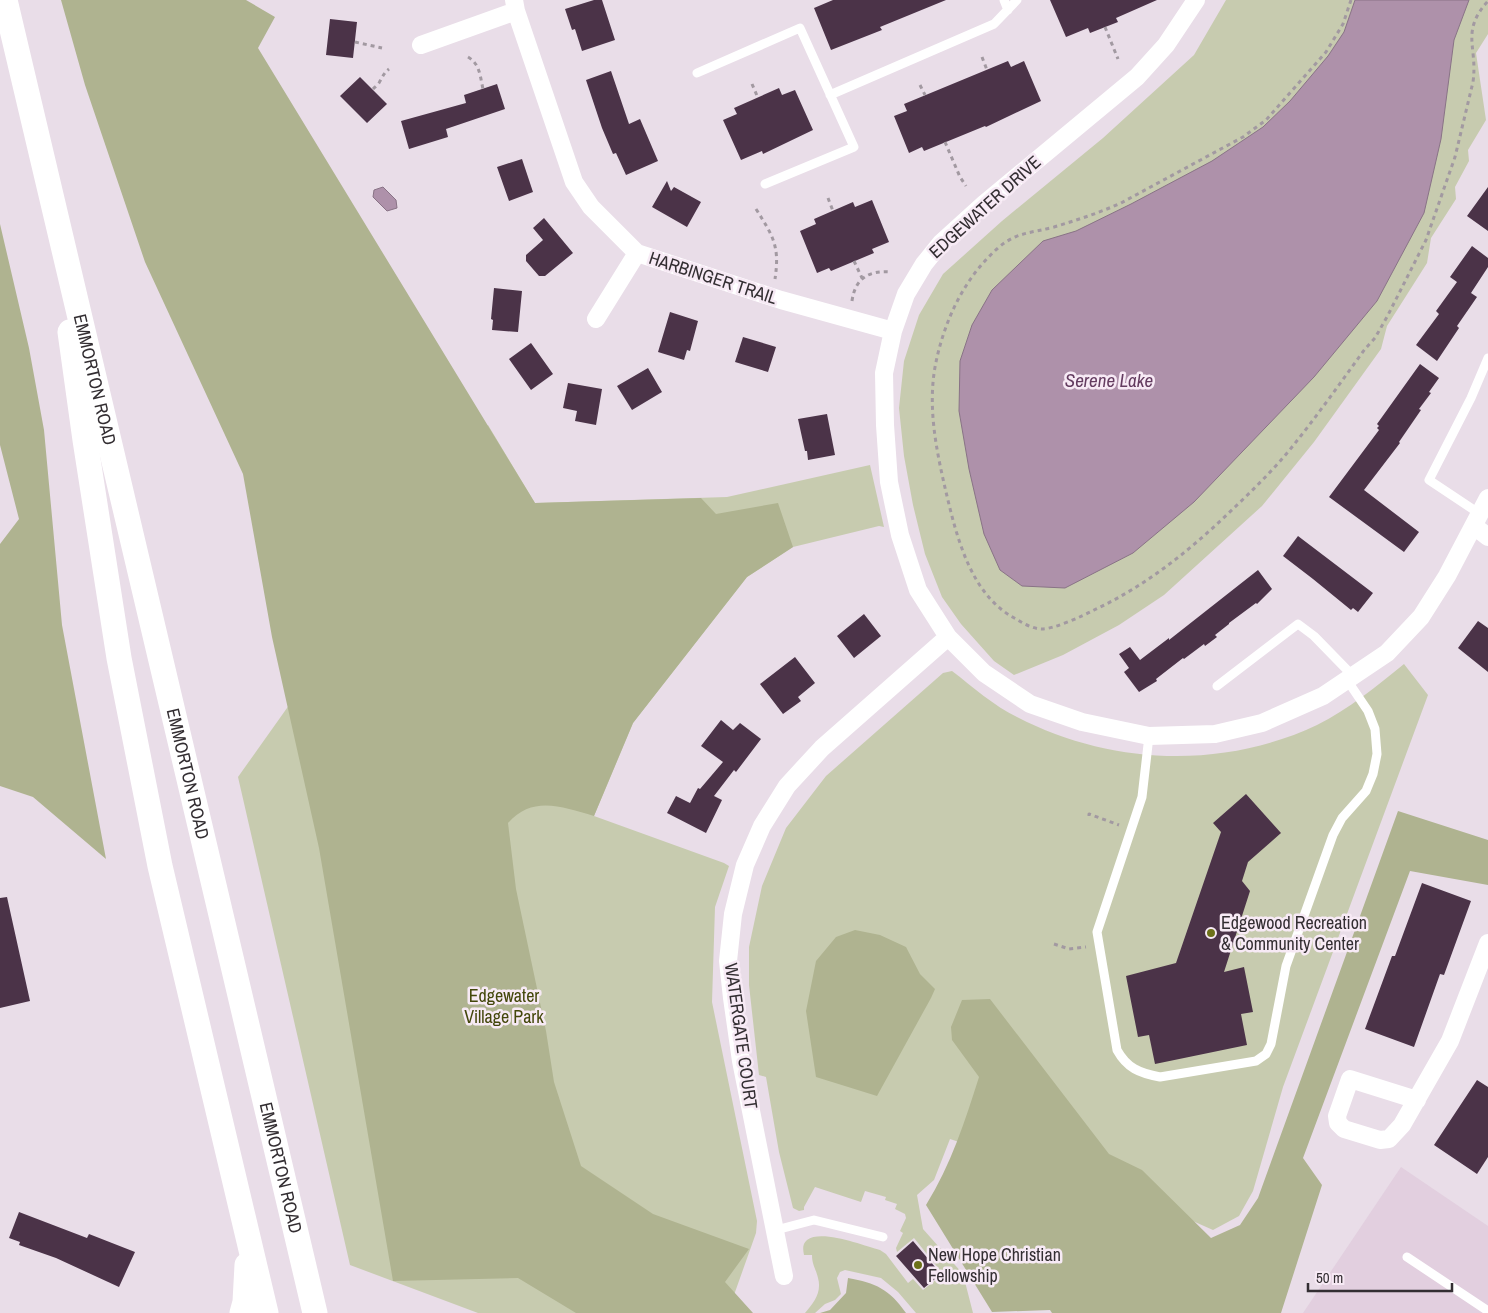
<svg xmlns="http://www.w3.org/2000/svg" width="1488" height="1313" viewBox="0 0 1488 1313" font-family="'Archivo Narrow',sans-serif">
<style>
.built{fill:#e2cfdf}
.green{fill:#c7cbaf}
.forest{fill:#afb390}
.water{fill:#ae91aa;stroke:#897386}
.building{fill:#4b3348}
.lines{fill:none;stroke-linecap:round;stroke-linejoin:round}
.path{stroke:#a299a1;stroke-width:3;stroke-dasharray:4 4;stroke-linecap:butt}
.lane{stroke:#fff;stroke-width:9}
.street{stroke:#fff;stroke-width:18}
.secondary{stroke:#fff;stroke-width:25}
.poi-dot{fill:#6c7118;stroke:#f7eaf5;stroke-width:2}
.labels{text-anchor:middle;stroke-width:5;stroke-linejoin:round;paint-order:stroke}
.street-label{font-size:18px;fill:#332e32;stroke:#f7eaf5}
.poi-label{font-size:18px;fill:#332e32;stroke:#f7eaf5;text-anchor:start}
.park-label{font-size:18px;fill:#43470b;stroke:#f7eaf5}
.water-label{font-size:19px;font-style:italic;fill:#643c60;stroke:#f7eaf5}
</style>
<rect width="100%" height="100%" fill="#e9dde8"/>
<path class="built" d="M1401 1167 1488 1226V1313H1303Z"/>
<path class="green" d="M1226 0H1488V34L1476 53 1486 120 1468 150 1469 161 1455 187 1456 199 1431 238 1427 263 1387 326 1381 349 1314 442 1262 506 1164 595 1119 625 1063 655 1014 675 994 661 961 624 942 597 925 554 913 505 904 456 899 408 904 361 919 315 943 274 1002 221 1103 138 1194 55Z
M488 425 535 503 727 497 870 465 884 527 879 526 793 547 747 577 633 723 594 816 724 863 729 866 715 907 712 1002 757 1221 756 1233 734 1295 748 1313H478L350 1265 238 777Z
M1404 664 1428 695 1283 1087 1253 1191 1239 1216 1213 1230 1186 1218 950 1139 934 1180 917 1195 923 1229 963 1274 973 1313H916L898 1292 881 1278 845 1270 840 1272 837 1278 841 1294 835 1300 825 1304 815 1313H805C814 1303 822 1292 818 1278 816 1269 812 1265 812 1255H804C803 1250 802 1244 807 1240 822 1229 864 1246 880 1250L886 1254 908 1283 913 1279 923 1290 943 1274 914 1238 897 1252 896 1248 903 1233 900 1231 906 1218 905 1214 895 1209 897 1204 885 1200 886 1197 865 1191 861 1202 815 1187 804 1207V1210L799 1211 793 1208 779 1152 766 1077 759 1075 749 985V947L762 886 786 828 826 776 943 673 952 671C973 687 994 706 1017 717 1110 765 1222 770 1317 725 1349 709 1377 686 1404 664Z"/>
<path class="forest" d="M61 0H246L275 17 258 48 535 503 701 498 716 514 778 503 793 547 747 577 633 723 594 816C562 807 533 795 508 823L516 889 546 1031 554 1082 581 1166 653 1214 749 1249 725 1282 753 1313H576L518 1278 393 1281 319 848 272 637 243 474 145 262 85 85Z
M0 224 29 348 44 430 62 625 106 859 33 797 0 786V544L19 519 0 445Z
M1398 811 1488 840V885L1410 871 1303 1158 1322 1185 1281 1313H1052L1050 1310 992 1312 926 1205C951 1165 965 1121 979 1077L952 1040 951 1027 962 1000 990 999 1109 1154 1142 1170 1211 1238 1240 1225 1258 1198Z
M855 930 880 935 906 947 920 974 935 989 931 998 877 1096 816 1077 806 1011 816 961 836 937Z
M848 1278C876 1283 889 1289 906 1313H820L830 1310 846 1293Z"/>
<path class="water" d="M1355 0H1469L1454 40 1441 139 1424 213 1377 301 1314 377 1194 502 1133 553 1065 588 1022 586 1000 570 984 534 969 469 959 411 960 361 972 325 992 290 1043 241 1076 231 1131 204 1212 161 1263 127 1290 101 1328 56 1344 32Z
M383 187 396 200 397 208 387 211 373 197 374 190Z"/>
<path class="building" d="M594 0H602L615 40 582 51 575 29 572 30 565 9Z
M833 0H946L880 27 882 30 831 50 814 8Z
M1050 0H1157L1116 18 1118 22 1090 33 1088 28 1066 37Z
M330 19 357 22 353 58 326 55Z
M1008 61 1011 67 1024 61 1041 101 986 127 985 126 924 151 922 147 909 153 894 116 907 111 904 104Z
M611 71 629 124 640 119 658 161 626 175 616 153 613 154 602 128 586 80Z
M360 77 387 104 367 123 340 96Z
M497 84 505 109 446 129 448 137 409 149 401 121 466 103 464 95Z
M779 88 782 95 795 90 813 130 763 154 762 151 741 160 723 120 737 114 734 108Z
M522 159 533 192 509 201 497 167Z
M667 181 671 191 674 187 701 202 687 227 652 207Z
M1488 187V231L1467 216Z
M872 200 889 242 872 249 874 253 831 271 829 268 817 273 800 231 816 224 814 219 853 202 855 207Z
M544 218 573 253 545 276H539L526 261V255L543 240 533 228Z
M1472 246 1488 258V267L1471 293 1477 297 1457 326 1459 328 1437 361 1416 345 1439 314 1436 311 1457 282 1450 277Z
M494 288 522 291 518 332 492 330 493 320 491 319Z
M670 312 698 321 690 351 687 350 684 360 658 352Z
M743 337 776 347 768 372 735 362Z
M531 343 553 374 531 390 509 359Z
M1420 364 1439 378 1429 392 1431 393 1419 409 1421 410 1399 442 1400 443 1364 490 1419 532 1404 552 1329 497 1379 430 1377 428 1379 426 1377 424Z
M648 368 662 392 632 410 617 386Z
M568 383 602 389 596 425 575 421 577 411 563 408Z
M827 414 835 455 808 460 807 451H805L798 419Z
M1298 536 1373 593 1358 612 1353 608 1351 610 1313 579 1283 556Z
M1258 570 1272 589 1257 604 1256 603 1229 623V624L1215 635 1217 637 1205 646 1204 644 1184 659 1183 658 1156 679 1157 681 1139 692 1124 672 1129 668 1119 654 1130 647 1140 660 1169 638V640Z
M864 614 881 636 854 658 837 636Z
M1478 621 1488 628V672L1458 648Z
M795 657 815 683 798 697 801 701 783 714 760 684Z
M721 720 733 730 740 723 761 739 736 772 734 770 714 796 722 800 706 833 667 813 676 796 690 803 698 788 700 789 723 762 701 746Z
M1246 794 1281 833 1248 862 1242 881 1250 891 1224 972 1244 967 1253 1012 1241 1014 1247 1045 1155 1064 1149 1035 1138 1037 1126 976 1176 963 1221 832 1213 823Z
M1422 883 1471 901 1444 975 1440 974 1414 1047 1365 1029 1392 956H1395Z
M7 897 30 1001 0 1008V898Z
M1477 1080 1488 1087V1157L1477 1174 1434 1145Z
M19 1212 87 1238 89 1234 135 1252 119 1287 56 1258 19 1245 20 1242 9 1238Z
M913 1241 941 1274 924 1288 896 1256Z"/>
<g class="lines">
<path class="path" d="M1351 0 1343 24 1326 52 1266 120 1243 137 1121 203C1099 213 1077 220 1054 227 1032 233 1016 232 998 248 965 277 945 319 936 362 927 405 936 449 946 492 957 538 971 597 1018 620 1024 624 1034 629 1042 629 1054 629 1083 616 1094 610 1148 585 1194 547 1236 506 1256 487 1275 468 1292 447 1317 416 1341 382 1365 349L1375 338 1388 315 1426 240 1455 157 1473 82C1478 47 1460 32 1488 1
M1105 27 1118 59
M355 42 382 48
M468 57C480 64 480 76 483 89
M982 57 987 70
M752 84 758 98
M920 85 925 95
M373 89C375 87 379 84 380 81 383 76 384 73 389 69
M945 142 960 177 966 186
M828 198 833 211
M756 209C773 236 780 246 775 279
M854 261 862 278
M852 301C855 279 868 270 891 272
M1089 816V814L1119 825
M1054 944 1069 949 1086 947"/>
<path class="lane" d="M1004 0 1008 10
M697 73 800 28 854 147 765 184
M830 95 994 24 1017 0
M1480 514 1429 480 1471 398 1488 358
M1217 686 1298 624 1314 636 1353 676
M1149 736 1142 797 1097 932 1117 1050C1127 1068 1139 1073 1160 1077L1256 1061 1266 1054 1271 1044 1286 966 1333 835 1342 818 1366 791 1373 774 1377 754 1375 729 1368 711 1347 680
M776 1230 814 1220 883 1237
M1407 1257 1488 1311"/>
<path class="street" d="M514 0 516 11 574 182 591 207 637 253 781 300 893 331
M1196 0 1166 45 1137 77 984 204 941 243 924 264 906 294 893 331 884 373 885 425 889 482 900 535 918 590 948 637 984 673 1030 704 1082 722 1149 736 1215 734 1262 723 1323 696 1387 653 1421 617 1447 576 1488 498
M421 45 516 11
M596 319 637 253
M1474 526 1488 537
M1417 1100 1350 1079 1337 1116 1338 1123 1344 1129 1380 1140 1389 1139 1402 1125 1450 1041 1488 943
M784 1276 741 1061 732 998 728 961 733 914 745 865 762 826 787 786 822 748 948 637"/>
<g class="secondary">
<path id="s1" d="M5 0 315 1313"/>
<path d="M70 332 85 440 119 658 160 866 266 1313"/>
<path d="M242 1313 245 1302 247 1265"/>
</g>
</g>
<g class="poi-dot">
<circle cx="1211" cy="933" r="5"/>
<circle cx="918" cy="1265" r="5"/>
</g>
<g class="labels">
<g class="street-label">
<text transform="translate(985 207) rotate(-42)" y="6">EDGEWATER DRIVE</text>
<text transform="translate(713 278) rotate(18)" y="6">HARBINGER TRAIL</text>
<text dy="6" stroke="none"><textPath href="#s1" startOffset="390">EMMORTON ROAD</textPath></text>
<text dy="6" stroke="none"><textPath href="#s1" startOffset="795">EMMORTON ROAD</textPath></text>
<text transform="translate(741 1036) rotate(82)" y="6">WATERGATE COURT</text>
<text dy="6" stroke="none"><textPath href="#s1" startOffset="1200">EMMORTON ROAD</textPath></text>
</g>
<g class="poi-label">
<text x="1221" y="929">Edgewood Recreation<tspan x="1221" dy="21">&amp; Community Center</tspan></text>
<text x="928" y="1261">New Hope Christian<tspan x="928" dy="21">Fellowship</tspan></text>
</g>
<g class="park-label">
<text x="504" y="1002">Edgewater<tspan x="504" dy="21">Village Park</tspan></text>
</g>
<g class="water-label">
<text x="1109" y="387">Serene Lake</text>
</g>
</g>
<path d="M1308 1283v8h144v-8" fill="none" stroke="#332e32" stroke-width="2.5"/>
<text x="1316" y="1283" font-size="15" fill="#332e32" stroke="#f7eaf5" stroke-width="4" paint-order="stroke">50 m</text>
</svg>
